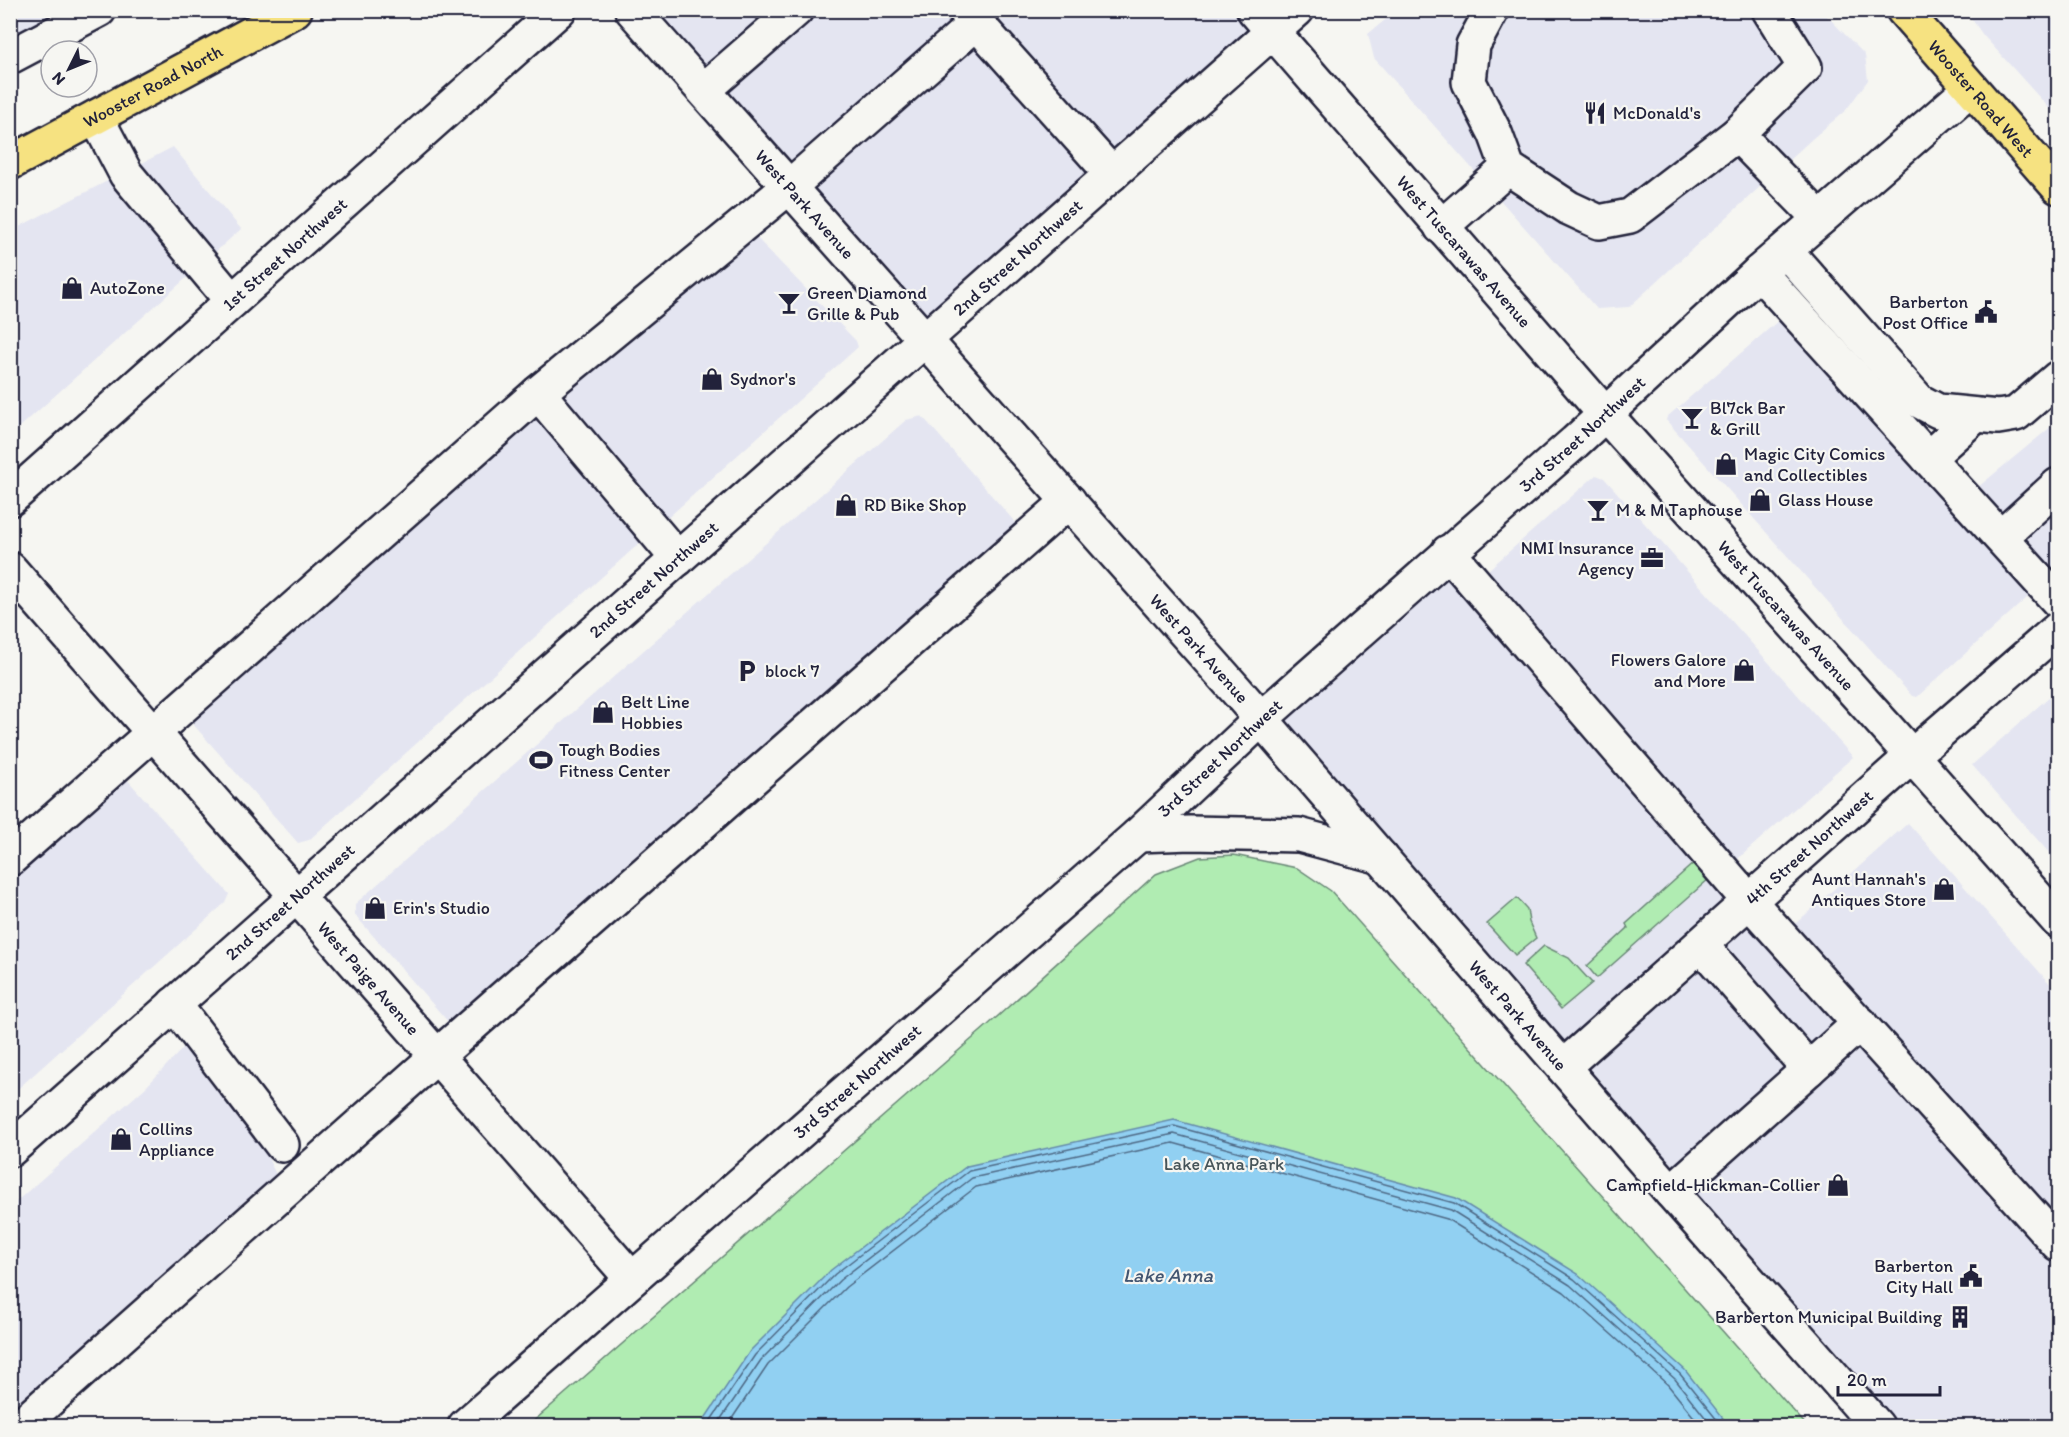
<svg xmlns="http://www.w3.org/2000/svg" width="2069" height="1437" viewBox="0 0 2069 1437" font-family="Itim,sans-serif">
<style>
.built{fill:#e4e5f1}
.green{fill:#b0ecb2;stroke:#698776;stroke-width:1.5}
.water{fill:#91d0f2;stroke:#658aa9;stroke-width:1.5}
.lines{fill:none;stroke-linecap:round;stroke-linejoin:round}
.shore{stroke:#4e6884;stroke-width:1.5}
.minor-casing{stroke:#22223b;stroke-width:38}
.major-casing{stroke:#22223b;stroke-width:38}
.minor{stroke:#f6f6f2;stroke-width:33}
.major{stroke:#f6e281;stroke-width:33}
.labels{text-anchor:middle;stroke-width:4.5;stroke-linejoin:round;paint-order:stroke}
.street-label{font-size:18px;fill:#22223b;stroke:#f6f6f2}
.poi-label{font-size:18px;fill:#22223b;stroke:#f6f6f2;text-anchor:start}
.park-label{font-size:18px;fill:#465459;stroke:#f6f6f2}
.water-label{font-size:20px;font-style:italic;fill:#435672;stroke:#f6f6f2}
</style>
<rect width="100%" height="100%" fill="#f6f6f2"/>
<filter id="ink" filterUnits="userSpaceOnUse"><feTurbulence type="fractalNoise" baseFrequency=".0167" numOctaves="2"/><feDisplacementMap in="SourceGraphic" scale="12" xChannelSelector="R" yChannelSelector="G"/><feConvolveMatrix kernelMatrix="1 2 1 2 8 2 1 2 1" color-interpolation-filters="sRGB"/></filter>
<g filter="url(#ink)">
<path class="built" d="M1254 10 1272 32 925 339 632 11Z
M11 11H120L11 72Z
M1396 11H1822L1865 55 1868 80 1846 110 1813 138 1629 307 1597 309 1374 58 1368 34Z
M1966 11H2058V118L1983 35Z
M173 147 241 229 11 435V231Z
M751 232 856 341 858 347 309 840 298 843 192 723 197 713 500 447 563 398 693 280Z
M1786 314 1960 502 2058 421V570L1917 697 1912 696 1666 420 1667 417Z
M922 416 1014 521 1018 530 450 1024 355 915V904L906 420Z
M1596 475 1604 478 1853 757 1732 864 1479 578Z
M1448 552 2058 1244V1426H1877L1272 709Z
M2058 689V863L1972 765Z
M125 777 229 894 225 903 11 1095 10 880Z
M1908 823 2058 993V1238L1786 932Z
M185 1046 266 1154 280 1183 10 1426V1207L146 1087Z"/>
<path class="green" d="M1234 855 1297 868 1331 891 1807 1426H528L988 1025 1156 874 1200 857Z
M1696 861 1710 878 1597 978 1587 966 1628 928 1626 924Z
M1517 898 1527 909 1529 922 1536 938 1515 955 1487 924Z
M1544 946 1569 958 1592 983 1561 1009 1523 965Z"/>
<path class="water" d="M1174 1120 1456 1198 1578 1274 1685 1370 1729 1426H700L750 1351 831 1270 967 1166Z"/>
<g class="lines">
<path class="shore" d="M707 1426 755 1355 835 1274 969 1171 1174 1126 1454 1203 1574 1279 1680 1374 1722 1426
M716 1426 761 1360 840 1280 972 1178 1174 1134 1451 1210 1570 1285 1675 1379 1712 1426
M727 1426 768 1365 846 1287 976 1187 1173 1143 1447 1219 1564 1292 1668 1385 1701 1426"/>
<g class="minor-casing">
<g id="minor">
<path id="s1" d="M632 10 1236 690 1671 1192 1877 1426"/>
<path d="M965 10 1112 174"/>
<path id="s2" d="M1254 10 1605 414 1887 728 2058 921"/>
<path d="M1492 10 1473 45 1469 82 1495 133 1508 168 1569 208 1599 222 1630 216 1737 134 1805 67 1769 10"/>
<path d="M10 57 99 10"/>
<path d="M704 90 796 10"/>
<path d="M96 117 126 174 232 301"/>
<path d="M1737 134 1820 219"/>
<path d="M1441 227 1508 168"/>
<path d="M1785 250 1919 401 1938 411 1998 417 2016 414 2058 378"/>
<path d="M1759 272 2058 601"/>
<path d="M538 393 678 559"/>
<path d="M1928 458 1976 415"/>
<path id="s3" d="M10 499 559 10"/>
<path d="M2001 537 2058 485"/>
<path d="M1448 552 1749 901 2058 1244"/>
<path id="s4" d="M10 569 632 1279"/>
<path d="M1138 835 1190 833 1299 835 1381 857"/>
<path d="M10 859 538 393 789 187 976 23"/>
<path d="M174 1004 282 1145"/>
<path id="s5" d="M1563 1067 1912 756 2058 629"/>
<path d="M1809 1069 1860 1023"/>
<path id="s6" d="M10 1150 1297 10"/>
<path d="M1671 1192 1809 1069 1701 945"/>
<path d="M20 1426 463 1033 1069 501"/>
<path id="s7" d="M465 1426 1138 835 1272 709 1575 442 1759 272 1971 88"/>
</g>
</g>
<g class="major-casing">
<g id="major">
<path id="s8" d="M1903 10 2058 187"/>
<path id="s9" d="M10 163 295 10"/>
</g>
</g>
<use href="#minor" class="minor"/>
<use href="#major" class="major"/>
</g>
</g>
<defs>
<g id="restaurant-bare" transform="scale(1.8)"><path d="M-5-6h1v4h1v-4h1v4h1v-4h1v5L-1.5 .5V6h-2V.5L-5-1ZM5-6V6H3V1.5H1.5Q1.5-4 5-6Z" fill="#22223b" stroke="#f6f6f2" stroke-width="2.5" paint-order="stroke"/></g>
<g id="shop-bare" transform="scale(1.8)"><path d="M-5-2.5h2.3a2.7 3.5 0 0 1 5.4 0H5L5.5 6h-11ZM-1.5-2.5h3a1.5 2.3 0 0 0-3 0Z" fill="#22223b" stroke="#f6f6f2" stroke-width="2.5" paint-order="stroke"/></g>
<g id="bar-bare" transform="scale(1.8)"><path d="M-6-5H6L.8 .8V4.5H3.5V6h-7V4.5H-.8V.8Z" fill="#22223b" stroke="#f6f6f2" stroke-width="2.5" paint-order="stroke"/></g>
<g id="civic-bare" transform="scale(1.8)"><path d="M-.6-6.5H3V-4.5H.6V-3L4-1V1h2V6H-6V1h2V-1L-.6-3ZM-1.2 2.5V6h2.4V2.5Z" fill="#22223b" stroke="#f6f6f2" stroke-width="2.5" paint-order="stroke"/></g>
<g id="office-bare" transform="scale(1.8)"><path d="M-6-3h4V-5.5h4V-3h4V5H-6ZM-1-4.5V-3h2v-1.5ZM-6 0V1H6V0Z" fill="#22223b" stroke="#f6f6f2" stroke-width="2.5" paint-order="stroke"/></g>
<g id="parking-bare" transform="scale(1.8)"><path d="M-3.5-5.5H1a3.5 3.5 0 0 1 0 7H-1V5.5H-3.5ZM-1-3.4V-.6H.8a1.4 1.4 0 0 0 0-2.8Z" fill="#22223b" stroke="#f6f6f2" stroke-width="2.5" paint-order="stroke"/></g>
<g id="stadium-bare" transform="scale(1.8)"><path d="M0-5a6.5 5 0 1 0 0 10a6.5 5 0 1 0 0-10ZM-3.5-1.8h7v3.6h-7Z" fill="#22223b" stroke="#f6f6f2" stroke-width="2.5" paint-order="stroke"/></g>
<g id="building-bare" transform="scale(1.8)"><path d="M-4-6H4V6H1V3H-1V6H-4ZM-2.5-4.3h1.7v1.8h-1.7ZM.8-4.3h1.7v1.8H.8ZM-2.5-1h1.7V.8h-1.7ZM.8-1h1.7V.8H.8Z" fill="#22223b" stroke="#f6f6f2" stroke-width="2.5" paint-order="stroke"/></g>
</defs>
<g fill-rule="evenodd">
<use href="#restaurant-bare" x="1595" y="113"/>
<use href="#shop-bare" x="72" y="288"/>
<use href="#bar-bare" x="789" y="303"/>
<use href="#civic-bare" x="1986" y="312"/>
<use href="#shop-bare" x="712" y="379"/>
<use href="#bar-bare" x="1692" y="418"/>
<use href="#shop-bare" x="1726" y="464"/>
<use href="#shop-bare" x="1760" y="500"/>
<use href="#shop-bare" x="846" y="505"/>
<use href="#bar-bare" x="1598" y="510"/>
<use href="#office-bare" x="1652" y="558"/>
<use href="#shop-bare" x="1744" y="670"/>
<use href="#parking-bare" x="747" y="671"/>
<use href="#shop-bare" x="603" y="712"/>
<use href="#stadium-bare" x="541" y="760"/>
<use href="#shop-bare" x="1944" y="889"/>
<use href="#shop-bare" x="375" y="908"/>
<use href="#shop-bare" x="121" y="1139"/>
<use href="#shop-bare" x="1838" y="1185"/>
<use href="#civic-bare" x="1971" y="1276"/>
<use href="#building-bare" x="1960" y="1317"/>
</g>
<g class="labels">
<g class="street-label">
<text dy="6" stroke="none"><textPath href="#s9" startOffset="162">Wooster Road North</textPath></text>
<text dy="6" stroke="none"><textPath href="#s8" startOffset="118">Wooster Road West</textPath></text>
<text dy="6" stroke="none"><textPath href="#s1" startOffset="260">West Park Avenue</textPath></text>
<text dy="6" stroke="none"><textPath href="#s2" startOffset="320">West Tuscarawas Avenue</textPath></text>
<text dy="6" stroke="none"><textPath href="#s3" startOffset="368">1st Street Northwest</textPath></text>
<text dy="6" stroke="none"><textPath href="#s6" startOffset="1346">2nd Street Northwest</textPath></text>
<text dy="6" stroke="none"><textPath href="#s7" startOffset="1494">3rd Street Northwest</textPath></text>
<text dy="6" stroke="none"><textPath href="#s6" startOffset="860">2nd Street Northwest</textPath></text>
<text dy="6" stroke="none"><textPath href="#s2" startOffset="806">West Tuscarawas Avenue</textPath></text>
<text dy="6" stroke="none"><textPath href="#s1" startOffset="854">West Park Avenue</textPath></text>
<text dy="6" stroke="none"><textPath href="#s7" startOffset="1008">3rd Street Northwest</textPath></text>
<text dy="6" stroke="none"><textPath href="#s5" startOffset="330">4th Street Northwest</textPath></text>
<text dy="6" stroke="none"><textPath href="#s6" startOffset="374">2nd Street Northwest</textPath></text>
<text dy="6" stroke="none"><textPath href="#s4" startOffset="544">West Paige Avenue</textPath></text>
<text dy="6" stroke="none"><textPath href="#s1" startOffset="1340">West Park Avenue</textPath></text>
<text dy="6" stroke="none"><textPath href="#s7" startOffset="522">3rd Street Northwest</textPath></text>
</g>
<g class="poi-label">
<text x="1613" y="119">McDonald's</text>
<text x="90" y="294">AutoZone</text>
<text x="807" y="299">Green Diamond<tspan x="807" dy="21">Grille &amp; Pub</tspan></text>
<text x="1968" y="308" text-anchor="end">Barberton<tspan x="1968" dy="21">Post Office</tspan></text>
<text x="730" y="385">Sydnor's</text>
<text x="1710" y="414">Bl7ck Bar<tspan x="1710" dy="21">&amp; Grill</tspan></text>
<text x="1744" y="460">Magic City Comics<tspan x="1744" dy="21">and Collectibles</tspan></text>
<text x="1778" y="506">Glass House</text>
<text x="864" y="511">RD Bike Shop</text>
<text x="1616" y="516">M &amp; M Taphouse</text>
<text x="1634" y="554" text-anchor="end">NMI Insurance<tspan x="1634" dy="21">Agency</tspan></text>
<text x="1726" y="666" text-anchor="end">Flowers Galore<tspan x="1726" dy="21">and More</tspan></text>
<text x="765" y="677">block 7</text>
<text x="621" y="708">Belt Line<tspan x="621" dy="21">Hobbies</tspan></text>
<text x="559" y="756">Tough Bodies<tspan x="559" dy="21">Fitness Center</tspan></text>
<text x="1926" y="885" text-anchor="end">Aunt Hannah's<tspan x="1926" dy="21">Antiques Store</tspan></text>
<text x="393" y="914">Erin's Studio</text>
<text x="139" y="1135">Collins<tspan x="139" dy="21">Appliance</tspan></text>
<text x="1820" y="1191" text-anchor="end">Campfield-Hickman-Collier</text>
<text x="1953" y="1272" text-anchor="end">Barberton<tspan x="1953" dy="21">City Hall</tspan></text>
<text x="1942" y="1323" text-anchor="end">Barberton Municipal Building</text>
</g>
<g class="park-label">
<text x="1224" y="1170">Lake Anna Park</text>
</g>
<g class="water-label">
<text x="1168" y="1282">Lake Anna</text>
</g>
</g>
<rect width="2069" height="1437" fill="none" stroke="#f6f6f2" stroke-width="36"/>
<rect x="18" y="18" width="2033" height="1401" fill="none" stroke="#22223b" stroke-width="2" filter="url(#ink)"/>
<g transform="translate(69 69) rotate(227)"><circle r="28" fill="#f6f6f2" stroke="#a1a1a9" stroke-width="1.5"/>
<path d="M0-4.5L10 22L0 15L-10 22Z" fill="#22223b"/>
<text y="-9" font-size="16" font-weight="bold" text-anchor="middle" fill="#22223b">N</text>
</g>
<path d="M1838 1386v9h102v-9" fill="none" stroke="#22223b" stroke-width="3"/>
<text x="1847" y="1386" font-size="18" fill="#22223b" stroke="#f6f6f2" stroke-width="4.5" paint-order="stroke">20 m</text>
</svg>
